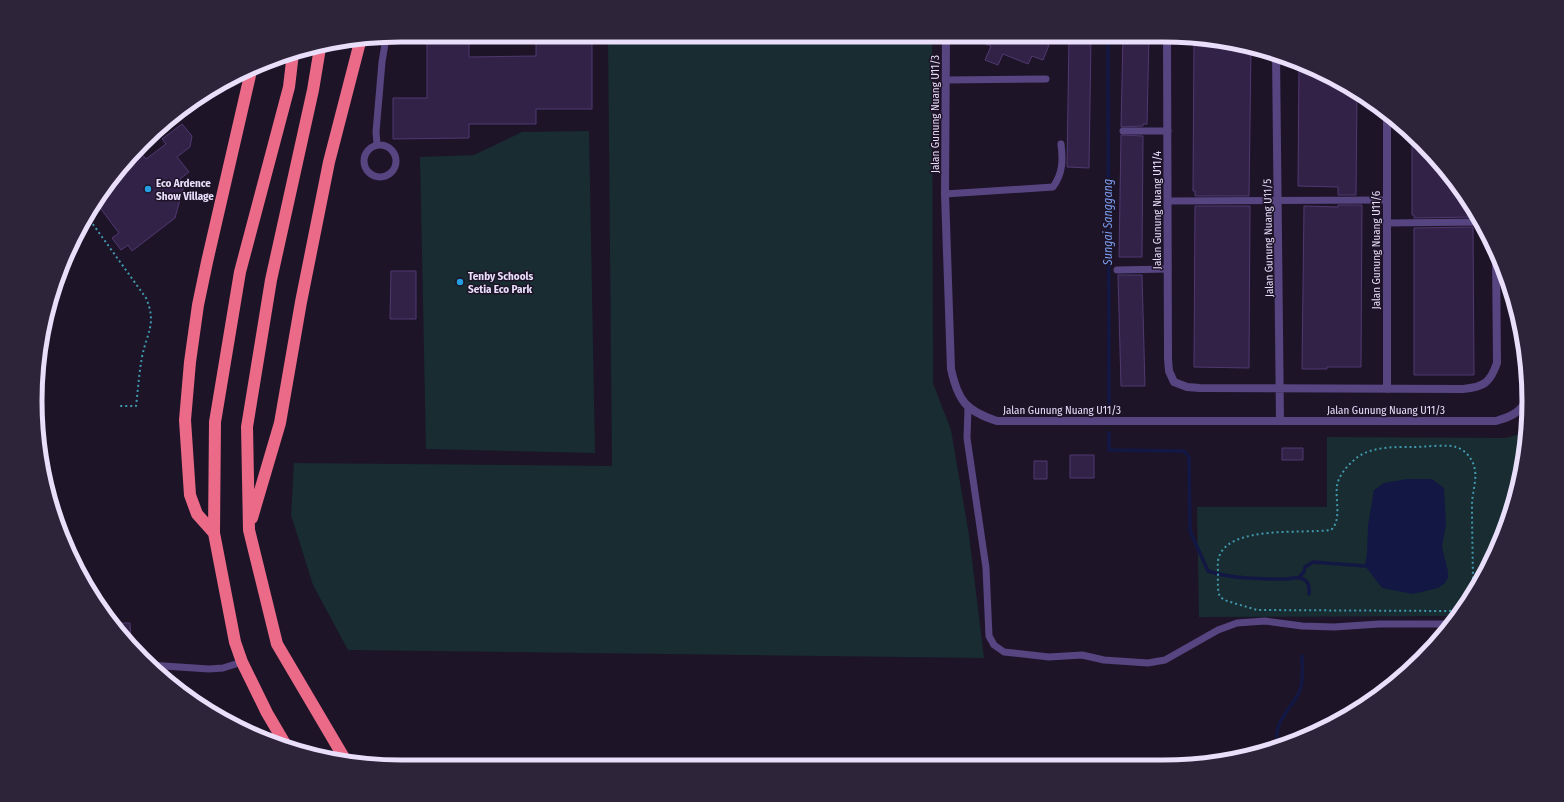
<svg xmlns="http://www.w3.org/2000/svg" width="1564" height="802" viewBox="0 0 1564 802" font-family="'Fira Sans Condensed',sans-serif">
<style>
.green{fill:#182c31}
.water{fill:#121843}
.lines{fill:none;stroke-linecap:round;stroke-linejoin:round}
.stream{stroke:#121843;stroke-width:3.5}
.building{fill:#332247;stroke:#513870}
.path{stroke:#4199ad;stroke-width:2;stroke-dasharray:2 3;stroke-linecap:butt}
.lane{stroke:#564581;stroke-width:7}
.street{stroke:#564581;stroke-width:8}
.highway{stroke:#eb6a88;stroke-width:12}
.poi-dot{fill:#24a0e2;stroke:#1d1428;stroke-width:1.5}
.labels{text-anchor:middle;stroke-width:3;stroke-linejoin:round;paint-order:stroke}
.street-label{font-size:11px;fill:#e9dffb;stroke:#1d1428}
.poi-label{font-size:11px;font-weight:bold;fill:#e9dffb;stroke:#1d1428;text-anchor:start}
.water-label{font-size:12px;font-style:italic;fill:#7b9cee;stroke:#1d1428}
.rim{fill:none;stroke:#e9dffb;stroke-width:5}
</style>
<rect width="100%" height="100%" fill="#1d1428"/>
<path class="green" d="M608 35 932 36 933 383 951 430 969 535 984 658 348 650 313 585 291 515 294 463 612 466Z
M589 131 595 453 426 449 420 157 474 155 522 132Z
M1527 432 1517 496 1491 563 1456 616 1199 617 1197 507H1327V437L1506 438Z"/>
<path class="water" d="M1407 479H1432L1444 488 1446 525 1442 547 1448 571V578L1444 584 1438 588 1413 594 1382 588 1365 566 1367 553 1368 525 1374 490 1384 483Z"/>
<g class="lines">
<path class="stream" d="M1108 36 1109 408
M1109 433V450L1184 451 1189 457 1190 531 1208 571C1232 579 1259 579 1285 579 1292 579 1299 575 1305 580 1310 583 1309 589 1309 594
M1299 577 1304 572 1305 567 1313 562 1365 566
M1281 745C1266 729 1295 705 1300 690 1304 680 1302 666 1302 656"/>
</g>
<path class="building" d="M427 35H469V57L536 56V35H592V109H536V124H469V138L393 139V98H427Z
M966 36H1039L1038 40 1049 45 1043 60 1032 56 1028 64 1003 54 998 65 985 60 991 46Z
M1069 36H1091L1089 168 1067 167Z
M1123 36H1149L1147 124H1143V126L1121 127Z
M1194 37 1251 46 1249 196H1195V191H1193Z
M1299 63 1325 73 1357 93 1356 195H1338V187L1298 186Z
M182 124 192 136 190 147 177 157 189 172 180 179 184 185 175 218 132 251 128 245 121 250 112 238 119 233 95 201 140 152 146 159 166 144 162 139Z
M1121 135 1143 136 1142 257H1119Z
M1412 135 1438 160 1473 209V217L1414 218V215H1412Z
M1338 205H1362L1361 367H1327V369H1302L1304 206 1338 207Z
M1195 206H1250L1249 368 1194 367Z
M1473 227 1474 375H1414V228Z
M391 271H416V319H390Z
M1118 275H1142L1145 386H1121Z
M1282 448H1303V460H1282Z
M1070 455H1094V478H1070Z
M1034 461H1047V479H1034Z
M116 623H130L131 644Z"/>
<g class="lines">
<path class="path" d="M87 216 146 298C157 324 147 332 142 357 139 373 138 390 136 406H118
M66 254 77 239 83 223
M41 406V351
M1461 609 1449 611 1257 610 1227 601 1220 597C1217 589 1218 581 1218 573 1218 568 1217 562 1219 557 1229 525 1304 534 1331 530 1342 520 1335 500 1337 486 1338 477 1346 467 1353 461 1368 446 1394 447 1413 447 1423 447 1449 444 1456 447 1464 449 1472 458 1474 466 1478 478 1472 492 1472 505 1472 533 1473 562 1473 590"/>
<path class="lane" d="M946 80 1046 79
M1123 131H1168
M377 144 376 132 382 62 386 38
M364 161a16 16 0 1 1 32 0a16 16 0 1 1-32 0Z
M945 194 1053 187C1063 173 1063 160 1061 144
M1168 201 1387 200
M1386 223 1482 222
M1117 270 1168 269
M968 408 967 438 986 568 989 636 994 645 1004 652 1049 657 1082 655 1104 660 1148 663 1165 660 1218 630 1237 623 1265 621 1302 626 1334 627 1379 624H1450
M149 665 209 669 223 668 242 662"/>
<path class="street" d="M946 36 945 194 951 369C958 401 966 411 997 421H1496C1510 417 1520 413 1527 399
M1167 36 1168 359 1169 371 1174 382 1187 387 1200 388 1463 389C1484 387 1490 383 1497 363L1496 254
M1276 54 1280 421
M1387 389V112"/>
<path class="highway" d="M320 48 313 90 271 280 247 427 249 530 277 644 346 761
M252 518 280 423 301 302 329 162 360 42
M214 533 197 514 190 495 185 420 190 362 198 305 207 262 251 71
M287 747 267 713 242 662 235 642 214 533 215 422 240 272 289 87 293 53"/>
</g>
<g class="poi-dot">
<circle cx="148" cy="189" r="4"/>
<circle cx="460" cy="282" r="4"/>
</g>
<g class="labels">
<g class="street-label">
<text transform="translate(935 114) rotate(-90)" y="4">Jalan Gunung Nuang U11/3</text>
<text transform="translate(1157 210) rotate(-90)" y="4">Jalan Gunung Nuang U11/4</text>
<text transform="translate(1268 238) rotate(-91)" y="4">Jalan Gunung Nuang U11/5</text>
<text transform="translate(1376 250) rotate(-90)" y="4">Jalan Gunung Nuang U11/6</text>
<text x="1062" y="414">Jalan Gunung Nuang U11/3</text>
<text x="1386" y="414">Jalan Gunung Nuang U11/3</text>
</g>
<g class="poi-label">
<text x="156" y="187">Eco Ardence<tspan x="156" dy="13">Show Village</tspan></text>
<text x="468" y="280">Tenby Schools<tspan x="468" dy="13">Setia Eco Park</tspan></text>
</g>
<g class="water-label">
<text transform="translate(1108 222) rotate(-90)" y="4">Sungai Sanggang</text>
</g>
</g>
<path d="M0 0H1564V802H0ZM401 42H1163A359 359 0 0 1 1522 401V401A359 359 0 0 1 1163 760H401A359 359 0 0 1 42 401V401A359 359 0 0 1 401 42Z" fill="#2d2439" fill-rule="evenodd"/>
<path class="rim" d="M401 42H1163A359 359 0 0 1 1522 401V401A359 359 0 0 1 1163 760H401A359 359 0 0 1 42 401V401A359 359 0 0 1 401 42Z"/>
</svg>
